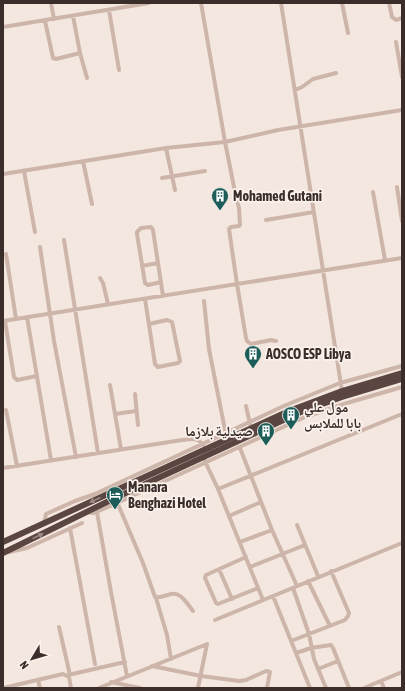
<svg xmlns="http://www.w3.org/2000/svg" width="405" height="691" viewBox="0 0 405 691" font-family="'Asap Condensed','Noto Naskh Arabic',sans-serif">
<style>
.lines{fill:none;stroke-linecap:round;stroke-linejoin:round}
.minor{stroke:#cdb5aa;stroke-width:4}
.highway{stroke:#5b4540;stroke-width:6}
.oneway{fill:#9b8a85}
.labels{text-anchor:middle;stroke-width:3.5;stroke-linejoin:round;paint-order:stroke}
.poi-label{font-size:14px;font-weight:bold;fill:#3a2d2a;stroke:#fbf2ec;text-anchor:start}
</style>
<rect width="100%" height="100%" fill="#f4e7df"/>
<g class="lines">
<path class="minor" d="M51 3 54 19
M201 3 225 142 236 197 239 208 240 225 239 226 231 227 229 229 237 284 246 338 247 341 251 344 271 340 276 341
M281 3 342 391
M342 3 348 33
M389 3 392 17 396 20 402 18
M109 10 119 70
M73 16 80 53 87 78
M45 21 53 58 56 59 80 53
M3 27 149 3
M396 42 402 77
M295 90 302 87 313 79 336 73
M166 148 175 190
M83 161 92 204
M24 171 35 232
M3 174 166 148 225 142 278 130 402 110
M162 178 205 171
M397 187 402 221
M373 192 385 260
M266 220 314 212
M64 240 98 453
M40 247 54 341 76 457
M6 254 16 319
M142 266 158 263
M100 278 103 283 108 304
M161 282 148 285 145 283 137 234V232L141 228 151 227 153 230 163 296
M145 299 155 364 158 367 178 363 180 361 172 322 167 320 149 324
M204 301 209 349 226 435
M27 317 51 460
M3 321 402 258
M5 321 14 377 17 380 37 376
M110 385 115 414
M135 394 138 425
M246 406 250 424
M6 410 17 466
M240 448 272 530 297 586
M121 449 115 414 136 411
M203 457 218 489 263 600
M3 468 182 440C190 439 198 437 203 445
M218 489 402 414
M117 502 143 563 155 597C159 598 163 596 168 595 180 590 186 602 193 611
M86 512 94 513 117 503 305 417 347 403 402 387
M97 512 111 592 127 676
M229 516 261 502
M44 524 46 514 75 501 95 494 286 405 340 383 402 366
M297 525 318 576
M70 528 95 664
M240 542 272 530
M9 552 27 548 82 523
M246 557 206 575 205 578 216 603 218 604 258 588
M250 567 305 545
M219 569 232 599
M308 581 330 626
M293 588 309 634 314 659 326 688
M273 596 310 688
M156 598 167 635 171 659
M215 620 402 543
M59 627 70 675
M291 641 345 620 348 616 349 613 331 571
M296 653 311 648 331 645 333 648 349 688
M152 666 201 676 239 681 246 680 266 671 270 672 267 688
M318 669 338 661
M68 675 125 662
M38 680 40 688
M381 681 384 688
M111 682 140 688
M3 688 63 674 69 677 71 688
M99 688 207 644
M198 688 207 644
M364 688 402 672"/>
<path class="highway" d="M3 542 289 411 342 391 402 373
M3 553 115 498 303 411 342 397 402 379"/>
</g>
<defs><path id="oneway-solid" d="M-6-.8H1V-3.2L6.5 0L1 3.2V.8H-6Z"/></defs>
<g class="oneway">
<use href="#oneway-solid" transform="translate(95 500) rotate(155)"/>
<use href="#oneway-solid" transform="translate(38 536) rotate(-26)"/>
</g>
<defs>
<g id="building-pin" transform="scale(0.9)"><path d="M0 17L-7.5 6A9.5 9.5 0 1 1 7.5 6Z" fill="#1d5d59" stroke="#fbf2ec"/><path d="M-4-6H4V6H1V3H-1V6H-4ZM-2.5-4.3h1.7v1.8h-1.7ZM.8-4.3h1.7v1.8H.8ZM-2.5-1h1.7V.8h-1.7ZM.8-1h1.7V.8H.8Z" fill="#fff"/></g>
<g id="hotel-pin" transform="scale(0.9)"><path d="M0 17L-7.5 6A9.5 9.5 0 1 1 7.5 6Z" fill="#1d5d59" stroke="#fbf2ec"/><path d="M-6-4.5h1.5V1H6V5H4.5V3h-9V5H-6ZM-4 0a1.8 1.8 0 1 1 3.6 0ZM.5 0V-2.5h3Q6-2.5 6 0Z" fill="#fff"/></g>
</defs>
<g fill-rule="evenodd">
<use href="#building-pin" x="220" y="196"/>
<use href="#building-pin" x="253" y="354"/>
<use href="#building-pin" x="291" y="415"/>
<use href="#building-pin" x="266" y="431"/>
<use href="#hotel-pin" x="115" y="495"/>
</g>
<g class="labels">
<g class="poi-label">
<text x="233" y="201">Mohamed Gutani</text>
<text x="266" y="359">AOSCO ESP Libya</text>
<text x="304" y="412">مول علي<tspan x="304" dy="16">بابا للملابس</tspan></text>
<text x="253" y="436" text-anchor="end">صيدلية بلازما</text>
<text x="128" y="492">Manara<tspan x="128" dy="16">Benghazi Hotel</tspan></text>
</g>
</g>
<rect width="405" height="691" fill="none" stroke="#3a2d2a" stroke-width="8"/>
<g transform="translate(32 659) rotate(232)" stroke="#fbf2ec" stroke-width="3" paint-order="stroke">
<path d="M0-3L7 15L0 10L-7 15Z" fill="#3a2d2a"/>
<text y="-6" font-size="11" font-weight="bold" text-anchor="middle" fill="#3a2d2a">N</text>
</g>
</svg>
